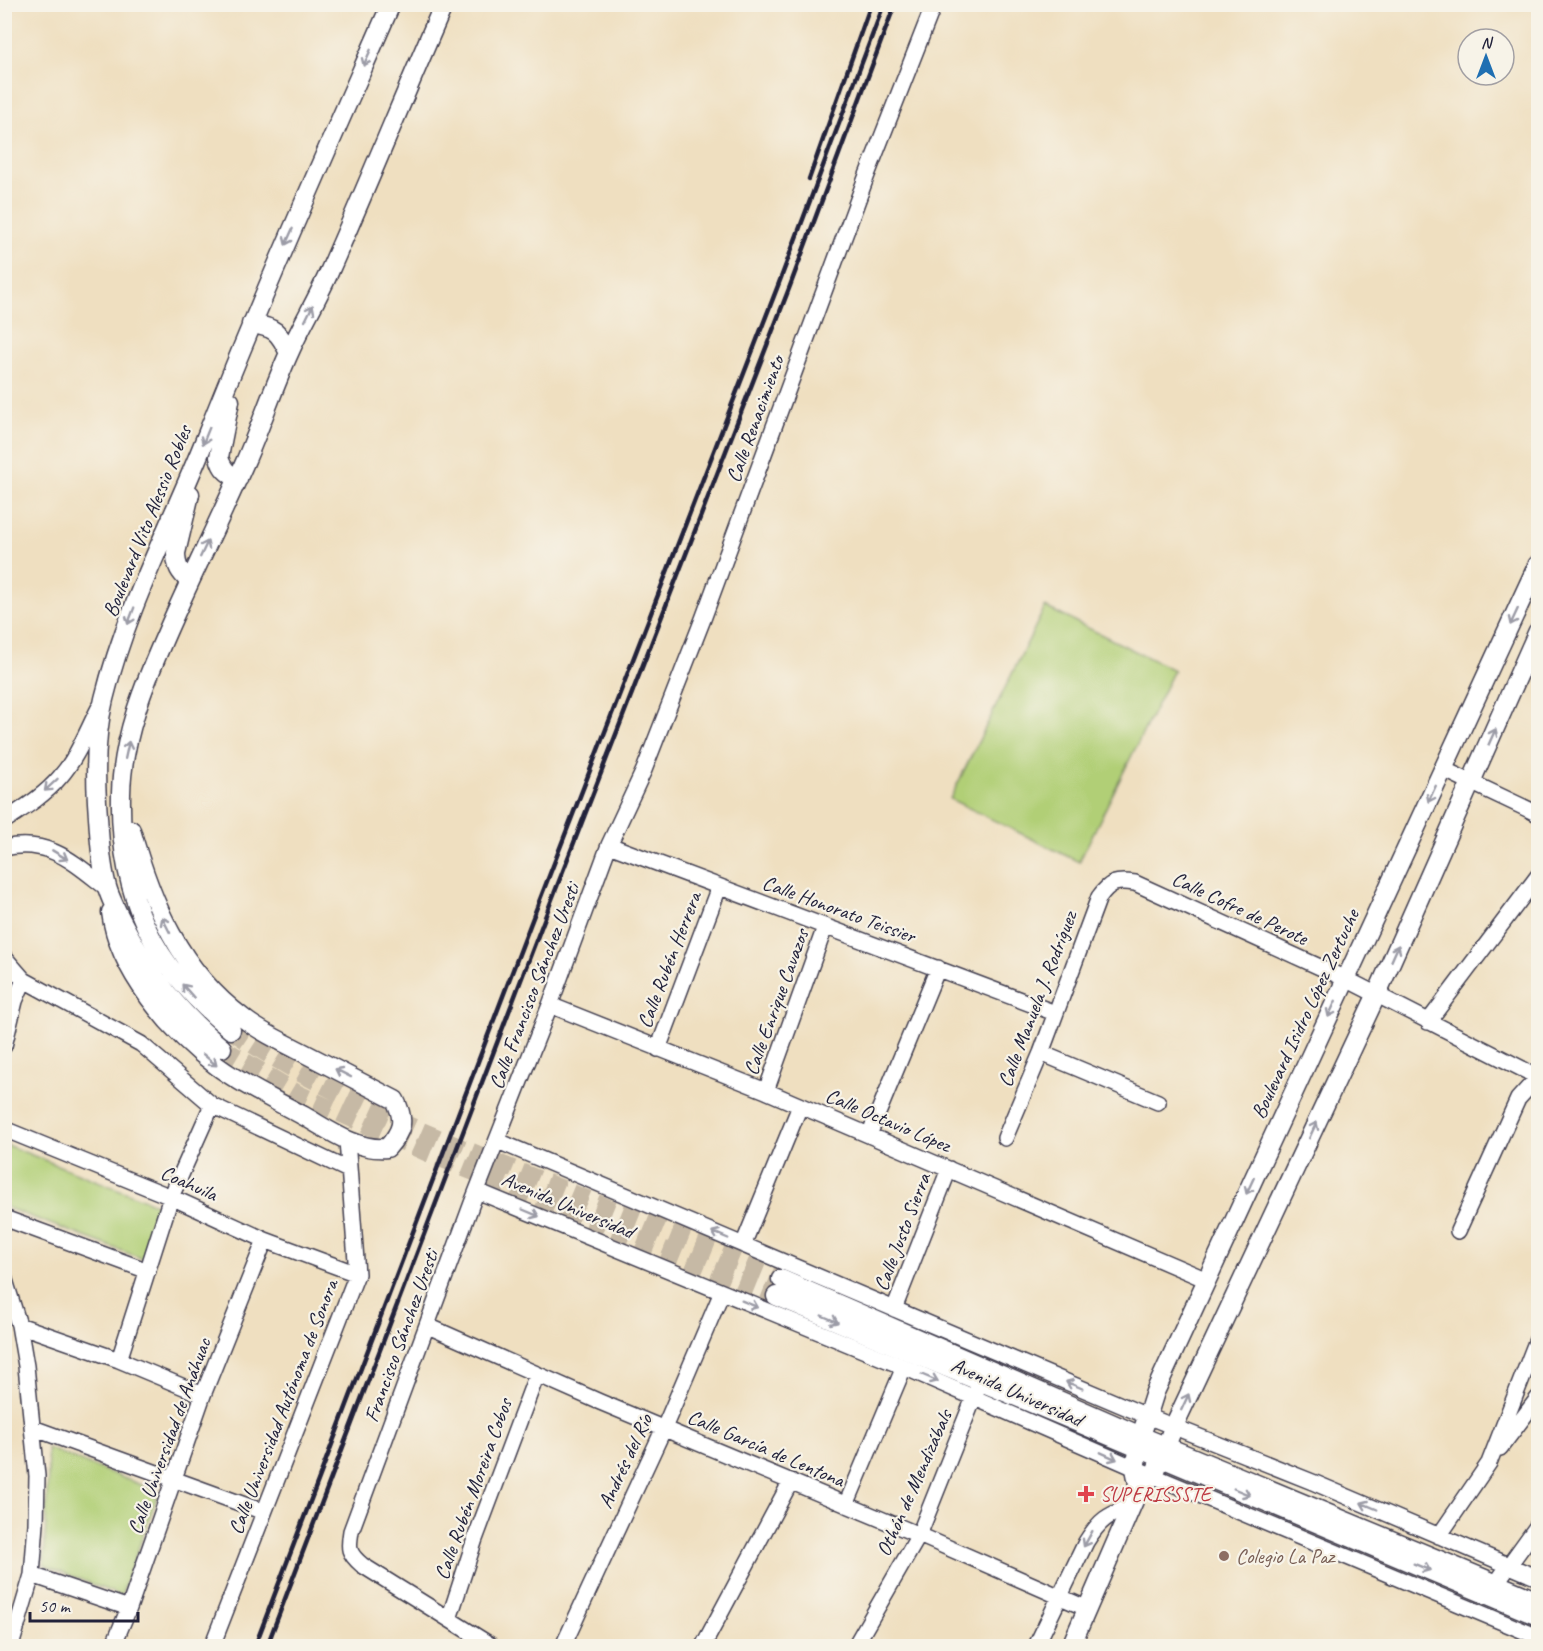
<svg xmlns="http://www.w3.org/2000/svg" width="1543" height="1651" viewBox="0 0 1543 1651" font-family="Caveat,sans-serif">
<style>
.green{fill:#b1cf76;stroke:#6a7858;stroke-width:1.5}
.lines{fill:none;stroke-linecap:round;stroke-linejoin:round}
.major-tunnel{stroke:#c6b9a5;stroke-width:18;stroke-dasharray:18 9;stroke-linecap:butt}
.minor-casing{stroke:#413e4f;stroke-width:18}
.major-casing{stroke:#413e4f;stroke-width:21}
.minor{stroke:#fff;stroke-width:15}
.major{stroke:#fff;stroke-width:18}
.rail{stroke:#22223b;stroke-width:4.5}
.oneway{stroke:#9c9ca7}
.health-dot{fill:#e0444e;stroke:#f7f3e8;stroke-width:2}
.education-dot{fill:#8d6e63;stroke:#f7f3e8;stroke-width:2}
.labels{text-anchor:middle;stroke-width:4.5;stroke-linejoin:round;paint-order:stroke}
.street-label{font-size:21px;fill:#22223b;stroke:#f7f3e8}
.health-label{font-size:21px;fill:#be3a42;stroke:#f7f3e8;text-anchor:start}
.education-label{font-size:21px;fill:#785e54;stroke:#f7f3e8;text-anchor:start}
</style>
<rect width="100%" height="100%" fill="#f7f3e8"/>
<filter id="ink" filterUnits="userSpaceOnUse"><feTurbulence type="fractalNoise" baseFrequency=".0167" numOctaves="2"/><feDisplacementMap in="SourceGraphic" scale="12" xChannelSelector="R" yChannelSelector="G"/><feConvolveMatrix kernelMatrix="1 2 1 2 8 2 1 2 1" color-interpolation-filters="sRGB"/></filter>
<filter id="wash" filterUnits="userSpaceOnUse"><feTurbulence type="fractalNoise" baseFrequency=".008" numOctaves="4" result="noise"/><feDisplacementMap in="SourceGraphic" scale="24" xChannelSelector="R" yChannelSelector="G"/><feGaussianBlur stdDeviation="1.35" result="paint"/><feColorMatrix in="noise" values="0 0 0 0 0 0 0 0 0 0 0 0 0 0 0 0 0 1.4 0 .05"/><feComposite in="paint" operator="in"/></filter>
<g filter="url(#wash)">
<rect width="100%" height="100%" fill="#efdfc0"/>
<path class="green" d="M1045 607 1174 670 1079 862 950 799Z
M4 1144 158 1205 146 1260 5 1207Z
M47 1448 159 1492 121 1596 44 1565 48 1472Z"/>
</g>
<g filter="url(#ink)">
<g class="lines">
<path class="major-tunnel" d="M231 1030C316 1089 413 1128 508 1167 599 1204 690 1241 781 1279
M222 1048 298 1094 428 1153 776 1296"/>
<g class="minor-casing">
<path id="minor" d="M1443 769 1538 814
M4 821C24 808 45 795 60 777 77 758 87 731 99 708
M609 845 1055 1013
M4 848C50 838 74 863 108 889
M4 957 24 980 141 1044 212 1105 348 1170
M550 1005 766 1091 1207 1280
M1428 1022 1538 876
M4 1046 15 1001 24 980
M658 1049 719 887
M1041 1053 1158 1102
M766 1091 825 927
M4 1129 171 1197 265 1240 357 1274
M869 1135 938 968
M1005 1138 1041 1053 1099 897C1110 882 1116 880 1135 883L1346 979 1538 1077
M498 1141 1147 1416 1315 1483 1538 1578
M477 1191 904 1367 1135 1468 1538 1637
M4 1218 148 1271
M1458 1231 1518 1099 1538 1077
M743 1245 800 1106
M4 1277 19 1325 26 1366 37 1476 36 1524 32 1575 11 1646
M894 1309 949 1169
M19 1325 119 1360 203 1395
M428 1326 600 1402 919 1535 1088 1609
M119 1360 171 1197 212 1105
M33 1428 264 1512
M1500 1448 1538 1398
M846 1505 904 1367
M1439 1536 1489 1463 1538 1337
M32 1575 129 1608
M1489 1593 1538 1525
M449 1619 475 1539 537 1374
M113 1646 129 1608 203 1395 265 1240
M212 1646 357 1274 347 1140
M492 1646 362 1565C348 1553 348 1549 351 1531L472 1203 550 1005 609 845 644 770 703 619 867 175 934 4
M563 1646 664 1428 722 1292
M703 1646 791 1481
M855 1646 919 1535 977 1390
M1036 1646 1086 1542C1101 1518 1107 1516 1133 1505"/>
</g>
<g class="major-casing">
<path id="major" d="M251 324C275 327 279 332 289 353
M230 401 219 457C222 469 227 473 238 479
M189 581C180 572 176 567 176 553L190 494
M111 912C118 970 171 1032 217 1066 244 1086 275 1100 304 1116 329 1130 357 1151 387 1148 402 1131 406 1121 395 1100 364 1084 333 1068 302 1052 283 1042 260 1032 243 1018 180 971 152 904 131 830
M231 1030C153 967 119 896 121 794 122 738 145 682 167 632 192 575 220 519 245 462 261 426 273 388 290 351 302 324 318 298 330 270 369 182 405 93 444 4
M222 1048C179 1012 152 979 126 929 119 916 111 901 107 887 100 859 99 830 97 802 95 768 96 731 104 699 126 609 170 527 204 442 262 295 327 150 391 4
M781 1279 1141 1436 1538 1601
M776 1296 1538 1616
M1139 1489 1135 1468 1141 1436 1155 1392 1538 564
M1071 1646 1139 1489 1154 1475 1174 1426 1376 996 1538 631"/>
</g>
<use href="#minor" class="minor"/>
<use href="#major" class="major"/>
<path class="rail" d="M809 179 871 4
M255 1646 532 920 779 283 884 4
M267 1646 542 925 790 286 895 4"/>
</g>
<defs><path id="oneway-shaft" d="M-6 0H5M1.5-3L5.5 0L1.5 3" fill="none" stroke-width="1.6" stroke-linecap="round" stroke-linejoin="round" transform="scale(1.5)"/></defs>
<g class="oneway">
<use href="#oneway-shaft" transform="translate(367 58) rotate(114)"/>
<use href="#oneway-shaft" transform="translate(289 237) rotate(114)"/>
<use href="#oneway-shaft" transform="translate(309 313) rotate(-64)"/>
<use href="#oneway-shaft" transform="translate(206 436) rotate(112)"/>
<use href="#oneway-shaft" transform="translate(204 549) rotate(-65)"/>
<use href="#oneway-shaft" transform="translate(131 616) rotate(111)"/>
<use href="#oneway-shaft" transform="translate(1514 617) rotate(115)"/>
<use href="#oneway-shaft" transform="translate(1492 737) rotate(-66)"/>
<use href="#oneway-shaft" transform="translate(127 750) rotate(-78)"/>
<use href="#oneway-shaft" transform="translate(51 785) rotate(137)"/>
<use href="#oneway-shaft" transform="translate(1432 794) rotate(115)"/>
<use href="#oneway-shaft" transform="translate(60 855) rotate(31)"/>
<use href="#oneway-shaft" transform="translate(166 925) rotate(-117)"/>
<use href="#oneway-shaft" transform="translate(1395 953) rotate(-66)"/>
<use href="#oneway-shaft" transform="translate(188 991) rotate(-131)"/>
<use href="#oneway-shaft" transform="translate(1332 1009) rotate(115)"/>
<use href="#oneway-shaft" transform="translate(210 1060) rotate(40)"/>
<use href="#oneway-shaft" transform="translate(343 1073) rotate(-153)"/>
<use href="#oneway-shaft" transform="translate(1313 1130) rotate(-65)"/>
<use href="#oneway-shaft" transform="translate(1250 1186) rotate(115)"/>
<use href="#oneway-shaft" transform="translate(531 1213) rotate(23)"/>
<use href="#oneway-shaft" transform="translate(720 1235) rotate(-157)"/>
<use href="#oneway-shaft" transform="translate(750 1304) rotate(22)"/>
<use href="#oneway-shaft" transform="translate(830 1319) rotate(23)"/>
<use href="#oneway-shaft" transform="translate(930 1378) rotate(23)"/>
<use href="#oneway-shaft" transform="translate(1074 1385) rotate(-157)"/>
<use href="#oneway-shaft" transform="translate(1185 1402) rotate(-65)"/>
<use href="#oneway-shaft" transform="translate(1109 1456) rotate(24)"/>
<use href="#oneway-shaft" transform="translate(1242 1492) rotate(23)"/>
<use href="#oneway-shaft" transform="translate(1369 1506) rotate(-157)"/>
<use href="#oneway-shaft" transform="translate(1088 1539) rotate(119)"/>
<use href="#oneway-shaft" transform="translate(1422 1567) rotate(22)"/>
</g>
</g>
<path class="health-dot" d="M1083 1485h6v6h6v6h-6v6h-6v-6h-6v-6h6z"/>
<circle class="education-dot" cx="1224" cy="1556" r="6"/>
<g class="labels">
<g class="street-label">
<text transform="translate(755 419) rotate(-70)" y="7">Calle Renacimiento</text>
<text transform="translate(147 521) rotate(-68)" y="7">Boulevard Vito Alessio Robles</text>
<text transform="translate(1240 908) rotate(25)" y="7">Calle Cofre de Perote</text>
<text transform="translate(839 909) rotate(20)" y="7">Calle Honorato Teissier</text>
<text transform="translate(669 960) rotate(-69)" y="7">Calle Rubén Herrera</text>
<text transform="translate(534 986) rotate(-69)" y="7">Calle Francisco Sánchez Uresti</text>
<text transform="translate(1037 999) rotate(-69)" y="7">Calle Manuela J. Rodríguez</text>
<text transform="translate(776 1002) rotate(-70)" y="7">Calle Enrique Cavazos</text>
<text transform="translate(1305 1014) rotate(-65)" y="7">Boulevard Isidro López Zertuche</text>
<text transform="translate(888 1120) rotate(23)" y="7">Calle Octavio López</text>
<text transform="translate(189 1183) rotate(24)" y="7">Coahuila</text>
<text transform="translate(568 1205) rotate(23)" y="7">Avenida Universidad</text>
<text transform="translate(902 1232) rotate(-69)" y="7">Calle Justo Sierra</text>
<text transform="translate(401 1336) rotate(-70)" y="7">Francisco Sánchez Uresti</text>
<text transform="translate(1017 1392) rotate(24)" y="7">Avenida Universidad</text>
<text transform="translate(283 1407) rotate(-69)" y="7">Calle Universidad Autónoma de Sonora</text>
<text transform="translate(169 1436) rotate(-70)" y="7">Calle Universidad de Anáhuac</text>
<text transform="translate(766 1448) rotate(23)" y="7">Calle García de Lentona</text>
<text transform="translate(625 1461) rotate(-65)" y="7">Andrés del Río</text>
<text transform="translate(914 1483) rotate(-66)" y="7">Othón de Mendizábals</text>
<text transform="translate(473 1489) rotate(-70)" y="7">Calle Rubén Moreira Cobos</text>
</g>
<g class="health-label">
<text x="1100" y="1501">SUPERISSSTE</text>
</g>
<g class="education-label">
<text x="1236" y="1563">Colegio La Paz</text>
</g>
</g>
<rect width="1543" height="1651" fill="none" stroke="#f7f3e8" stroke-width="24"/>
<g transform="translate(1486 57)"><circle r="28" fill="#f7f3e8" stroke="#a29fa3" stroke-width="1.5"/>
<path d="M0-4.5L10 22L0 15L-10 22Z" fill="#1f6fb2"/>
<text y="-9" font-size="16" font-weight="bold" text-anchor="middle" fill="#22223b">N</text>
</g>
<path d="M30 1612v9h108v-9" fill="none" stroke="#22223b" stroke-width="3"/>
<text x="39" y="1612" font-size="18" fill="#22223b" stroke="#f7f3e8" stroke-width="4.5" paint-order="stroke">50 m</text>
</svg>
